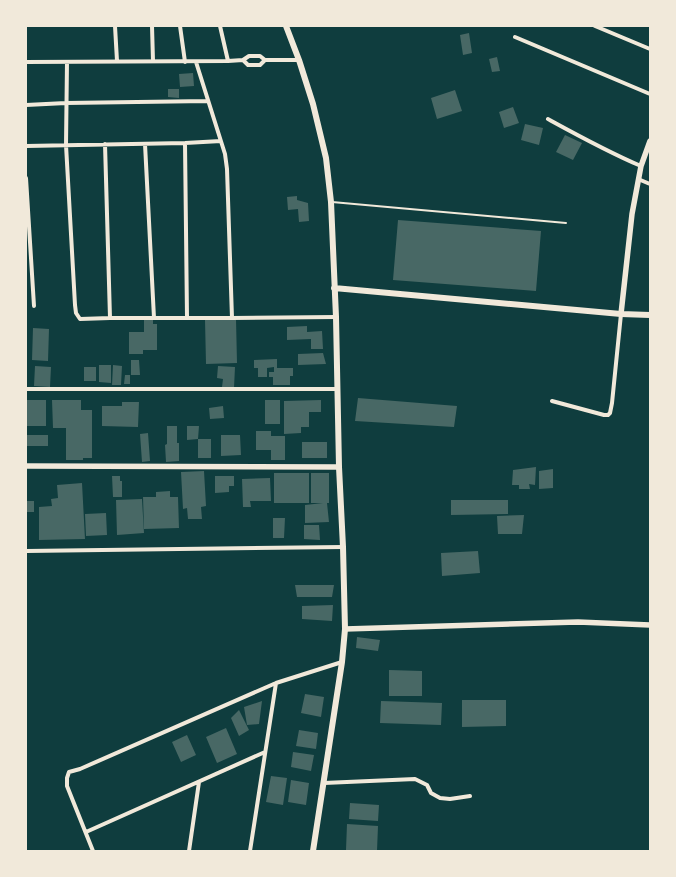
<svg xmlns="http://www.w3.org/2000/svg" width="676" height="877" viewBox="0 0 676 877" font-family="'IBM Plex Serif',serif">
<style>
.building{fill:#486865}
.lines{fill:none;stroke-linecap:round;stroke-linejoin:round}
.service{stroke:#f1e9da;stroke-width:2}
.minor{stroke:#f1e9da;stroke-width:4}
.tertiary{stroke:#f1e9da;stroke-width:5.5}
.secondary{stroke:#f1e9da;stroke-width:6}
</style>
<rect width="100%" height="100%" fill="#0f3d3e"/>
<path class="building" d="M469 33 472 53 463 55 460 35Z
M497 57 500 71 492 72 489 59Z
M193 73 194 86 180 87 179 74Z
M168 89H179V98L168 97Z
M455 90 462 111 437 119 431 98Z
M513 107 519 123 504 128 499 112Z
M525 124 543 128 539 145 521 140Z
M565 135 582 143 573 160 556 152Z
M297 196V200L308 203 309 221 299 222 298 209 288 210 287 197Z
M398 220 541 231 536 291 393 280Z
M236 319 237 363 206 364 205 320Z
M144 320H153V324H157V350H143V354H129V332H144Z
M307 326V332L322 331 323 349H311V339L287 340V327Z
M33 328 49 329 48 361 32 360Z
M323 353 326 364 298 365V354Z
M277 359V368H293V376H290V385H273V377H269V372H274V367L267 368V377H258V368H254V360Z
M131 360H139L140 375H131Z
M99 365H111V383L99 382Z
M113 365 122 366 121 385H112Z
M35 366 51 367 50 387 34 386Z
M218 366 235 367 234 388 222 387 223 379 217 378Z
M84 367H96V381H84Z
M125 375H130V384H124Z
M358 398 457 406 454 427 355 421Z
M26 400H46V426H26Z
M52 400H81V410H92V458H83V460H66V428H53Z
M265 400H280V424H265Z
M321 400V412H309V427H301V433L284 434V401Z
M122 402H139L138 427 102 426V406H122Z
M223 406 224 418 210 419 209 408Z
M167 426H177V443H179V461L166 462 165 445 167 444Z
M187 426H199L198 439H211V458H198V439L187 440Z
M256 431H271V436H285V460H271V450H256Z
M148 433 150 461 142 462 140 434Z
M26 435H48V446H26Z
M221 435H240L241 455 221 456Z
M302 442H327V458H302Z
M536 467 535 485 529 484 530 489H519V485H512L513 470Z
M553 469V488L539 489V471Z
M204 471 206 506 201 507 202 519H188L187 508 183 509 181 472Z
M274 473H309V503H274Z
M311 473H329V503H327L329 522 305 523V505L323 503H311Z
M112 476H120V481H122V497H113Z
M215 476H234V486H229V492L215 493Z
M270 478 271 501H250L251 507H243L242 479Z
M82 483 85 539 39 540V507L52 506 51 499 58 498 57 485Z
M170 491V497H178L179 528 144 529 143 497H156V492Z
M142 499 144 533 117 535 116 500Z
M451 500H508V514L451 515Z
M26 501H34V512H26Z
M106 513 107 535 86 536 85 514Z
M524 515 522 534H498L497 516Z
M273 518H285L284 538H273Z
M304 525H319L320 540 304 539Z
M478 551 480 573 442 576 441 553Z
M295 585H334L332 597H297Z
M333 605 332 621 302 619V606Z
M357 637 380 640 378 651 356 648Z
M389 670 422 671V696H389Z
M305 694 324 697 321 717 301 713Z
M462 700H506V726L462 727Z
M262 701 259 724 247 725 244 707Z
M381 701 442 703 441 725 380 723Z
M239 710 249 730 239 736 231 718Z
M226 728 237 754 217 763 206 737Z
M299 730 318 733 316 749 296 746Z
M187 735 196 755 181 762 172 742Z
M293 752 314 755 311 771 291 767Z
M271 776 287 778 283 805 266 802Z
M291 780 309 783 306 805 288 802Z
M350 803 379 805 378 821 349 819Z
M347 824 378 826 377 851 346 850Z"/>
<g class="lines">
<path class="service" d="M332 202 566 223"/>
<path class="minor" d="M115 26 117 61
M152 26 153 61
M180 26 185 62
M220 26 228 61
M595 26 650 49
M515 37 650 94
M243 60 248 65H260L265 60H299
M26 62 228 61 243 60 249 56H260L265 60
M67 62 66 145 75 305 76 313 80 319 110 318H232
M196 62 225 154 227 169 232 318 336 317
M26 105 66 103 208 101
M548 119C579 136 608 152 641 166
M185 143 187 317
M105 144 110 318
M145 144 154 318
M26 146 185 143 221 141
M26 178 34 306
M638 179 650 184
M26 389H338
M552 401 604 415H608L610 413 612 403 621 314
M26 551 343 547
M324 783 415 779 427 785 431 793 440 798 450 799 470 796
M86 832 265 752
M93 851 67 786V778L69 772 80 769 276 683 342 662
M189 851 199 782
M250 851 276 683"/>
<path class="tertiary" d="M621 314 632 214 641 166 650 141
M26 466 339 467
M345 629 578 622 650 625"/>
<path class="secondary" d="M286 26 299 60 313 104 326 158 331 202 336 317 339 467 343 547 345 629 342 662 313 851
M334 288 621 314 650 315"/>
</g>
<rect width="676" height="877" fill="none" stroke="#f1e9da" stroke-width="54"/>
</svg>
